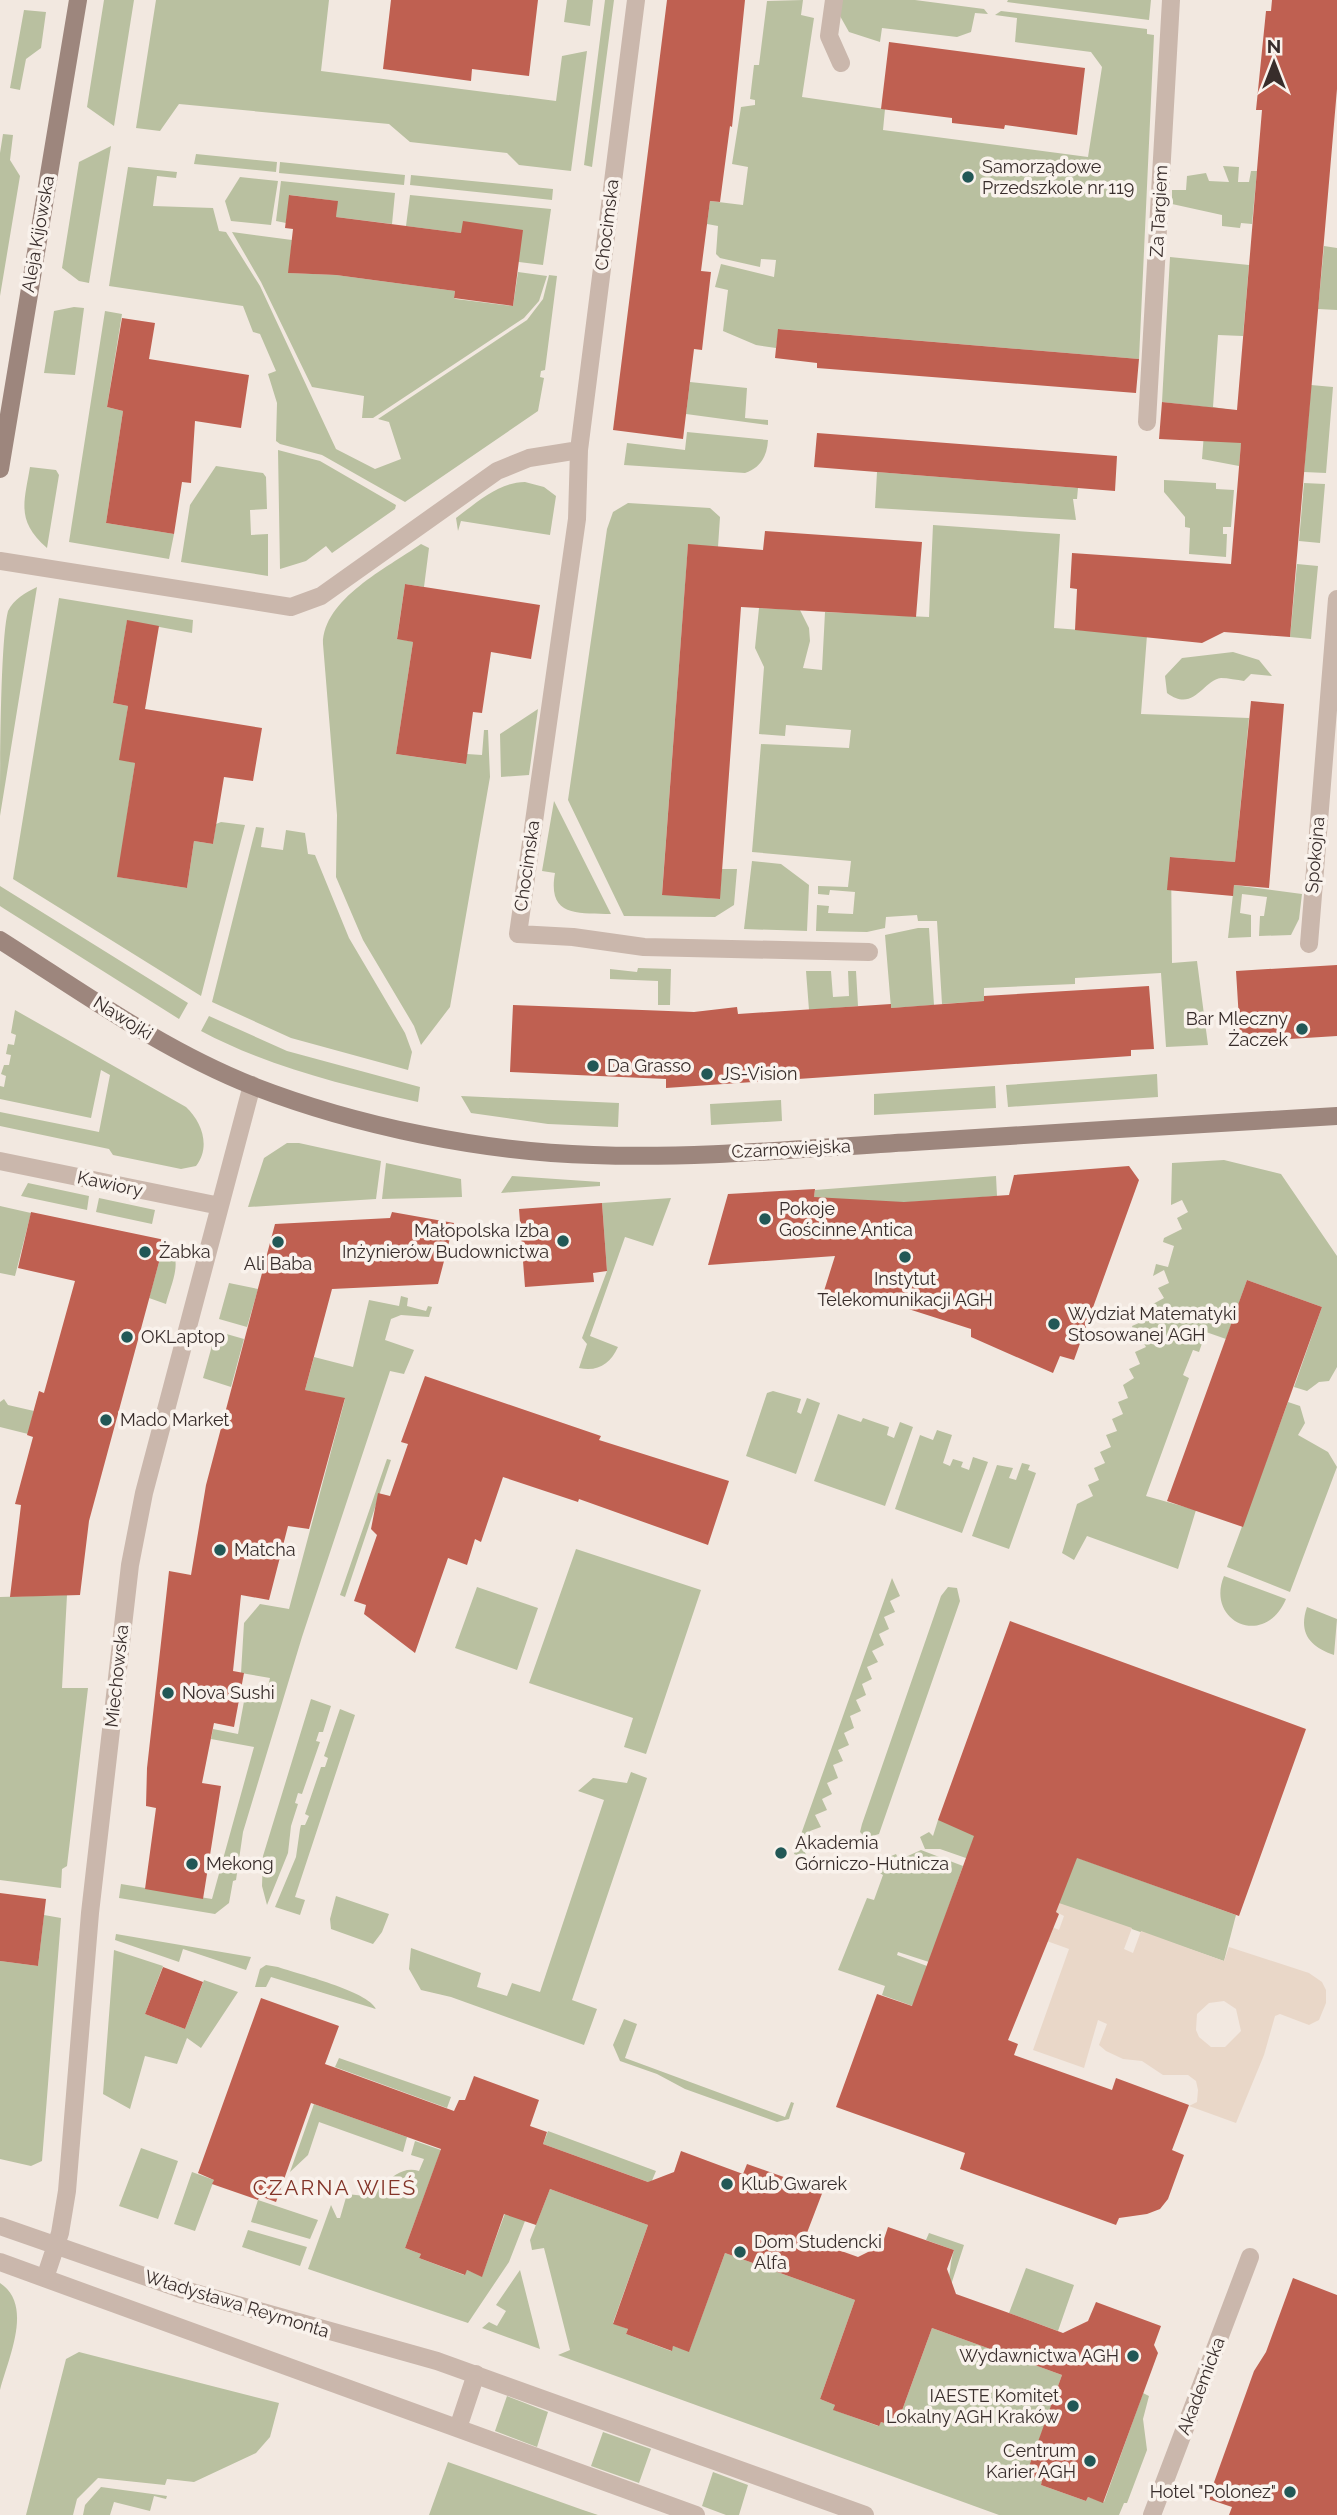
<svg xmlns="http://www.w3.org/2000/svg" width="1337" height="2515" viewBox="0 0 1337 2515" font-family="Raleway,sans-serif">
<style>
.green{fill:#b9c0a0}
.plaza{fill:#e9d7c8;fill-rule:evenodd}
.building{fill:#bf6051}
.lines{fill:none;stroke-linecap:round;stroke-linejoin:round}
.street{stroke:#cab7ac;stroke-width:18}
.secondary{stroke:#9d867d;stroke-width:18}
.poi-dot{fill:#225856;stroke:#f9f2ec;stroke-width:2.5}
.labels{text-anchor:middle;stroke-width:7;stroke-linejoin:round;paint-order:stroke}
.poi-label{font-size:18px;fill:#382d2b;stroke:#f9f2ec;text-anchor:start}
.street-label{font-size:18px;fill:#382d2b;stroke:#f9f2ec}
.quarter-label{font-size:21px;letter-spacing:2px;fill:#833428;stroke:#f9f2ec}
</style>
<rect width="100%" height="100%" fill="#f2e8e0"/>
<path class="green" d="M104 0H134L114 126 87 107Z
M156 0H329L321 71 556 101 562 56 587 51 571 171 519 165 507 153 410 142 389 124 179 104 160 131 136 128Z
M567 0H593L590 26 564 22Z
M605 0H614L592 167 584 165Z
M803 0 801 15 814 18 802 97 885 109 883 130 1088 157 1102 67 1091 52 1015 42 1017 18 995 15 1001 11 1147 29V34L1154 35 1139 359 779 329 776 348 756 345 723 331 728 290 715 287 721 264 774 277 776 260 761 259 760 267 720 258 716 254 718 226 707 224 710 201 743 205 748 167 732 164 741 107 755 105V100L750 99 754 65H759L767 1Z
M842 0H915L984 9 988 14 975 13 971 32 957 37 882 28 880 42 849 32 840 16Z
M1008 0H1151L1149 20 1007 2Z
M24 10 46 12 41 48 26 59 20 90 10 88Z
M3 134 13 135 10 160 20 176 0 296V153Z
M111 146 89 283 79 281 62 268 79 162Z
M196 154 277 162 276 172 194 164Z
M280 162 405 175 404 185 279 173Z
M1223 166 1239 167 1238 182H1249L1251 171H1257L1252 224 1241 223 1240 228 1222 226V215L1172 204V190H1186L1187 176 1206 173 1209 181 1229 182Z
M128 167 177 172 176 178 157 176 153 206 213 208 219 231 226 232 260 286 336 449 375 469 401 459 389 422 378 419 527 320 543 299 549 275 557 276 545 370 541 371 540 377 544 378 538 411 405 502 322 455 280 444 276 441 277 403 268 374 276 371 260 334 253 332 243 306 109 286Z
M411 175 553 189 552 200 410 185Z
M240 177 278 181 271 225 231 221 225 201Z
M281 181 395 193 392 224 336 217 337 201 290 195 286 223 276 221Z
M410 195 551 209 543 265 519 262 461 233 406 226Z
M232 232 292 240 289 273 336 275 455 291 454 298 456 299 513 306 518 272 547 276 539 301 524 318 373 418H362L364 396 312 387 261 282Z
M1324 246 1337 248V310L1318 309Z
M1170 257 1249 265 1243 336 1218 335 1213 407 1244 412 1239 466 1202 459 1206 407 1162 402Z
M74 307 84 308 75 375 44 373 54 311Z
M105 311 122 314 107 407 123 411 106 523 174 534 169 559 69 542Z
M690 382 747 388 745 418 768 420V425L686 414Z
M1311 385 1333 387 1326 473 1304 472Z
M687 432 768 440C767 457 760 468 745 473L624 465 627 443 685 450Z
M278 450 320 461 396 505 395 509 332 553 326 546 306 561 280 569Z
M216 466 263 473 266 477 267 509 250 510 251 535 268 534V576L181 562 190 505Z
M30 467 56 470 59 475 47 548C16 521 24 503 30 467Z
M877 472 1078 488 1077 499H1073L1076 520 875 508Z
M1164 480 1216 483V489L1234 490 1231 527H1223V534H1227L1226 557 1189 554 1190 528 1185 527V517L1164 492Z
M525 482 544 487 556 496 550 535 461 521 458 531 456 518C476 503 499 482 525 482Z
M1304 483 1325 484 1320 543 1299 541Z
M628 503 710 508 720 517 718 547 688 545 662 894 719 899 722 869H737L734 905 715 917 624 916 568 800 607 529 613 512Z
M933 525 1060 534 1054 628 1147 635 1141 714 1249 718 1235 862 1171 857 1172 963 1197 961 1208 1045 1166 1047 1161 973 1075 978V984L984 988V1001L942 1004 937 921H918L917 915 886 917 885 928 867 932 816 931 817 905 829 906 828 913 853 914 855 892 830 890 829 895 818 894V886L848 887 851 861 752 852 761 744 849 748 851 730 786 725 785 736 759 734 764 667 755 648 759 608 800 610 809 628 810 641 803 668 822 670 825 612 929 617Z
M421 544 429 548 424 587 405 584 397 638 413 642 396 754 465 764 467 754 482 755 484 730H488L490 777 450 1007 421 1045 414 1026 363 940 336 877 337 815 323 644C323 599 387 568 421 544Z
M1297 564 1318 566 1311 639 1290 637Z
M37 587 0 816C0 775 0 641 8 611 14 599 25 593 37 587Z
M59 598 193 620 192 633 127 621 113 703 128 706 120 759 135 763 118 877 187 888 194 841 213 844 216 824 221 822 245 825 201 996 13 879Z
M1233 652 1259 660 1272 676 1251 674 1244 681C1237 680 1228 678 1221 678 1202 681 1194 713 1167 693L1165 676 1182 658Z
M538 709 529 775 501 777 500 734Z
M554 801 611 914C578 913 547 917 555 873L542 871Z
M256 827 264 828 261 847 283 850 286 830 305 833 308 854 315 855 349 938 405 1033 412 1052 408 1070 291 1038 212 1002Z
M752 861 781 864 809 885 807 931 744 929Z
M1234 885 1302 894 1299 919 1291 935 1259 936 1260 916H1264L1267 897 1242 894 1240 913 1251 915V937L1228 938Z
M0 886 188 1003 179 1019 3 908 0 906Z
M918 928H929L934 1005 891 1008 885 935Z
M638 968 671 969 670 1005H658V981L610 979V969L637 972Z
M806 971H831L833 997 849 996 848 971H856L858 1006 809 1010Z
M15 1010 186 1107C202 1122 211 1147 196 1166L181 1169 113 1155 109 1149 0 1126V1112L99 1132 110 1075 101 1070 91 1118 0 1099V1086L4 1087 6 1076 1 1074 4 1065H9L11 1055 6 1054 8 1044 14 1045 16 1035 11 1033Z
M209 1016 287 1051 420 1087 418 1102C343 1085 269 1067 201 1031Z
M1157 1074 1158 1097 1008 1107 1006 1085Z
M995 1086 996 1108 874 1115V1094Z
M461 1096 619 1103 618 1127 548 1124 471 1113Z
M781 1100 782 1121 711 1125 710 1104Z
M287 1143H299L381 1161 376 1199 248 1207 264 1158Z
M1224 1160 1281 1174 1337 1256V1367L1329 1381 1319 1382 1307 1391 1294 1387 1322 1307 1247 1280 1226 1339 1206 1332 1199 1352 1193 1350 1183 1375 1189 1378 1146 1496 1196 1510 1178 1569 1087 1536 1074 1560 1062 1553 1077 1504 1093 1496 1088 1485 1099 1480 1094 1468 1105 1463 1100 1452 1111 1447 1106 1435 1117 1431 1112 1419 1123 1414 1118 1402 1128 1398 1123 1385 1134 1378 1129 1369 1140 1364 1135 1352 1146 1347 1140 1336 1136 1337 1132 1326 1158 1315 1153 1304 1164 1298 1158 1288 1169 1283 1164 1270 1153 1276 1156 1264 1168 1267 1174 1246 1163 1242 1164 1238 1182 1229 1177 1218 1188 1212 1182 1200 1171 1205 1172 1163Z
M386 1163 461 1179 462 1197 382 1199Z
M512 1176 600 1182V1186L501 1193Z
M996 1176 997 1196 812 1209 815 1190Z
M28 1183 89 1196 87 1210 21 1196Z
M99 1198 155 1210 152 1224 96 1212Z
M671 1198 653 1246 625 1237 590 1336 618 1347C610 1364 598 1372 579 1368L587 1344 582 1338 607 1271 602 1203Z
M0 1206 31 1213 15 1276 0 1273Z
M167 1246C185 1259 170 1286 166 1304L149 1298 163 1248Z
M229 1283 258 1289 247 1327 219 1319Z
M401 1296 408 1298 407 1306 426 1311 428 1306 432 1307 429 1317 401 1315 391 1319 385 1340 414 1350 404 1374 390 1371 302 1637 243 1832 236 1880 233 1881 229 1903 215 1914 119 1898 121 1884 212 1899 254 1747 211 1739 213 1729 238 1734 245 1696 265 1699 270 1678 241 1673 244 1623 260 1604 289 1609 345 1399 305 1390 314 1357 353 1367 369 1300 399 1306Z
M216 1331 244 1339 231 1387 203 1378Z
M773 1391 801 1399 797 1412 801 1414 807 1398 820 1403 796 1474 746 1456 767 1393Z
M4 1399 8 1405 34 1411 28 1434 0 1427V1402Z
M1288 1402 1300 1406 1305 1423 1298 1435 1328 1452 1337 1467 1290 1592 1227 1567Z
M838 1414 861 1422 863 1418 889 1427 887 1435 894 1438 900 1422 913 1427 885 1506 814 1481Z
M937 1430 952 1435 943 1463 950 1466 953 1459 963 1462 961 1467 969 1470 973 1457 988 1462 962 1533 895 1509 920 1435 933 1440Z
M387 1459 391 1460 345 1597 340 1595Z
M1022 1463 1030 1465 1028 1470 1036 1473 1009 1549 972 1536 997 1465 1013 1468 1009 1478 1016 1480Z
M576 1549 701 1590 646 1754 624 1747 633 1718 529 1683Z
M1224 1576 1286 1599C1265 1649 1205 1622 1224 1576Z
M892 1578 900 1596 890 1601 895 1612 884 1617 889 1629 879 1634 884 1645 872 1651 878 1662 867 1667 872 1679 862 1684 866 1695 856 1700 861 1711 850 1716 854 1728 844 1733 849 1745 838 1750 843 1761 833 1765 838 1778 827 1783 832 1794 822 1799 827 1810 815 1815 821 1827 810 1831 814 1843 803 1848 808 1859 794 1854Z
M477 1587 538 1608 517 1670 455 1648Z
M948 1587 957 1588 960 1601 879 1834 866 1838 860 1832 862 1824 941 1596Z
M67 1595 62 1688H88L67 1866 62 1869 61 1888 0 1880V1597Z
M1307 1607 1337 1619 1334 1655C1310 1647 1298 1633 1307 1607Z
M311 1699 331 1706 323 1732H319L316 1741 320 1742 302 1794 298 1793 295 1803 298 1804 291 1826 288 1853 267 1905 262 1886 263 1856Z
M340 1709 355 1715 295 1897 305 1900 300 1915 275 1907 296 1857 300 1829 301 1825H305L309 1816 305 1814 321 1767H325L328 1758 324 1756Z
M631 1772 647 1778 572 2000 597 2009 584 2045 451 1997 421 1990 409 1969 411 1948 481 1973 477 1987 507 1996 512 1983 540 1992 604 1800 578 1791 593 1778 627 1783Z
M938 1820H941L1010 1834 986 1865 940 1849H925L920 1837 929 1832 933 1836Z
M1045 1846 1236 1915 1224 1961 1028 1893Z
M921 1850 963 1866 929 1962 898 1952 897 1955 927 1966 988 2033 882 1995 885 1986 838 1970 867 1898 874 1900 883 1875 878 1872 887 1865 884 1859 896 1854 899 1860Z
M336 1896 389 1914 382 1932 373 1944 331 1929 330 1919Z
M44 1915 61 1918 42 2161 31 2166 0 2159V1961L38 1966Z
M116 1934 251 1957 246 1970 183 1949 179 1962 115 1940Z
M114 1950 163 1966 145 2014 185 2029 204 1980 238 1992 201 2048 187 2038 177 2064 145 2056 130 2109 103 2094Z
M266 1965 278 1967C298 1974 368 1991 376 2009L271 1977 266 1987H255L260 1969Z
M624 2019 637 2024 625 2058 785 2117 791 2102 794 2103 789 2119 777 2122 685 2089 657 2074 620 2061 613 2045Z
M339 2058 451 2097 447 2108 335 2067Z
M314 2104 407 2137 403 2152 319 2122 308 2155 290 2172Z
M548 2131 656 2171 651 2183 543 2144Z
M415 2141 441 2150 405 2248 421 2254 419 2258 464 2275 467 2270 482 2276 518 2178 525 2221 509 2262 468 2323 308 2269 331 2205 337 2218H340L347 2194 365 2196 369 2184 382 2186C393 2176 404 2166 419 2171L424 2159 411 2155Z
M141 2148 178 2161 158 2219 119 2206Z
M192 2172 214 2180 195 2231 174 2224Z
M550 2189 648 2225 613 2323 628 2329 626 2334 671 2351 673 2346 689 2351 725 2253 855 2300 820 2399 835 2405 834 2410 878 2426 881 2422 896 2427 932 2328 1062 2375 1027 2475 1042 2480 1041 2485 1086 2501 1088 2497 1104 2502 1143 2393 1149 2396 1143 2419 1147 2450 1127 2503H1124L1119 2515H999L558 2355 570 2350 544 2248 532 2250 530 2240Z
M258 2200 318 2220 310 2239 251 2222Z
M248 2230 307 2247 300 2266 242 2247Z
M929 2233 964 2245 949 2291 946 2290C951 2276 949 2265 954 2250L926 2240Z
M1026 2268 1074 2285 1058 2331 1009 2313Z
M520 2270 540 2349 482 2328 489 2322 497 2326 506 2311 496 2305Z
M0 2283C34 2305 8 2359 0 2390Z
M79 2352 279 2403 270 2437 256 2453 194 2482 167 2479 165 2485 98 2478 77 2499 73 2515H26L66 2359Z
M507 2396 548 2412 537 2447 495 2431Z
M603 2432 651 2449 639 2483 591 2466Z
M448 2462 583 2510 598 2515H429Z
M713 2472 748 2485 739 2515H726L702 2506Z
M101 2487 167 2496 166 2499 154 2496 150 2511 114 2502 110 2515H83L85 2505Z"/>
<path class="plaza" d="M1059 1903 1132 1928 1124 1949 1133 1953 1141 1931 1224 1961 1229 1947 1309 1973 1322 1982 1326 1990V2003L1319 2020 1309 2025 1280 2014 1275 2016 1264 2055 1236 2123 1189 2106 1197 2102 1198 2090 1196 2081 1188 2075H1163L1142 2061 1123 2059 1106 2051 1099 2045 1107 2024 1098 2020 1084 2068 1033 2050 1069 1949 1044 1940 1050 1926 1059 1930 1064 1916 1056 1912ZM1224 2001 1236 2009 1241 2031 1225 2047H1211L1199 2037 1196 2030 1197 2014 1209 2003Z"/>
<path class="building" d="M391 0H538L529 76 472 69 471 81 383 69Z
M667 0H745L732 127 730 126 720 202 710 201 701 271 711 272 702 350 694 349 683 439 613 430Z
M1272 0H1337V89L1290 637 1224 632 1202 643 1075 630 1077 589 1070 588 1072 553 1231 564 1241 443 1159 439 1162 402 1237 410 1262 110H1256L1266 11H1271Z
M889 42 1085 68 1077 135 1005 125 1004 129 952 123V118L881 109Z
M289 195 338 201 336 217 461 233 463 221 523 230 513 306 454 298 455 291 336 275 288 273 293 229 285 228Z
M122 318 155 323 149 359 249 375 241 428 195 421 191 483 182 482 174 534 106 523 123 411 107 407Z
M778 329 1139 359 1136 393 817 368V363L775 358Z
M817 433 1117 456 1115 491 814 467Z
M765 531 922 542 916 617 741 607 720 899 662 895 688 544 763 550Z
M405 584 540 605 531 659 491 652 482 713 473 712 466 764 396 754 413 642 397 639Z
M127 620 159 626 145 709 262 728 253 781 224 777 213 844 194 841 187 888 117 877 135 763 119 760 128 706 113 703Z
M1251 701 1284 704 1269 888 1234 885 1233 896 1167 890 1170 857 1235 862Z
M1337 965V1036L1259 1041 1258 1035 1240 1036 1236 971Z
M1149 986 1154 1049 1131 1050V1056L666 1088V1079L510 1072 513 1005 694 1012 737 1007 738 1014 891 1004V1008L984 1001V996Z
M1129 1166 1139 1180 1074 1360 1060 1356 1053 1373 971 1337V1329L899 1306 824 1291 835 1256 708 1265 728 1194 815 1189 814 1197 904 1202 1009 1195 1014 1175Z
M602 1203 607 1271 593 1273 594 1282 525 1287 519 1209Z
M31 1212 165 1240 89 1521 80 1595 10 1597 21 1505 15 1504 33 1437 27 1435 39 1391 44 1393 75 1281 18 1268Z
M392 1212 454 1223 438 1284 332 1289 305 1390 345 1398 309 1529 288 1526 269 1600 241 1595 233 1671 244 1673 234 1727 214 1723 202 1783 221 1786 203 1899 145 1889 156 1808 146 1806 147 1768 169 1571 191 1575 206 1485 275 1224 390 1218Z
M1247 1280 1322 1307 1243 1527 1167 1501Z
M425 1376 601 1436 599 1440 729 1481 708 1545 579 1499 578 1502 503 1477 481 1542 475 1539 467 1565 448 1558 415 1653 364 1614 366 1605 354 1601 377 1535 371 1529 378 1493 390 1496 408 1444 401 1442Z
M1010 1621 1306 1729 1239 1916 1077 1858 1056 1912 1059 1914 1008 2040 1018 2044 1014 2055 1112 2090 1116 2078 1189 2105 1172 2150 1184 2155 1168 2199 1160 2209 1147 2214 1119 2218 1116 2225 960 2169 965 2153 836 2107 877 1994 912 2006 974 1836 938 1820Z
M0 1893 46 1899 38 1966 0 1961Z
M163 1967 203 1982 185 2029 145 2014Z
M261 1998 339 2026 325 2064 454 2111 459 2100H465L474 2076 539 2100 530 2126 547 2132 543 2144 648 2182 674 2172 681 2151 743 2174 747 2164 823 2191 805 2238 858 2257 882 2245 888 2227 954 2250 947 2269 956 2294 1009 2313 1063 2333 1088 2321 1096 2302 1161 2326 1154 2345 1158 2353 1103 2503 1088 2497 1086 2501 1041 2485 1042 2480 1026 2475 1062 2375 932 2328 896 2427 881 2422 879 2426 833 2410 835 2405 820 2399 855 2300 725 2253 689 2352 673 2346 672 2351 626 2334 628 2329 613 2324 648 2225 550 2189 536 2225 504 2214 482 2277 467 2270 465 2275 419 2258 421 2254 405 2248 441 2149 311 2103 276 2202 260 2196 258 2200 212 2184 214 2180 198 2173Z
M1293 2278 1337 2295V2515H1229L1232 2507 1208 2499 1254 2371 1266 2352Z"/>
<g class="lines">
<path class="street" d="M636 0 579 450 577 519 518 934 573 937 644 947 869 952
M834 0 829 36 841 63
M1147 422 1171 0
M0 561 291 607 321 596 497 471 529 458 579 450
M1309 944 1337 599
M0 1161 220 1206
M0 2226 181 2289 437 2361 865 2515
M0 2262 696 2515
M45 2278 60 2233 67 2191 90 1913 130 1565 144 1493 252 1085
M458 2428 476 2374
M1152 2515 1250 2257"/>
<path class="secondary" d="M0 469 78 0
M0 940C82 992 162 1050 253 1086 356 1126 483 1152 593 1155 699 1159 807 1148 913 1142 1054 1133 1196 1124 1337 1116"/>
</g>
<g class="poi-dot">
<circle cx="968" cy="177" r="7"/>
<circle cx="1302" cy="1029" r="7"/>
<circle cx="593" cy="1066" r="7"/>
<circle cx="707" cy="1074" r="7"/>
<circle cx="765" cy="1219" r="7"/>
<circle cx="563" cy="1241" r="7"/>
<circle cx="278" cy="1242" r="7"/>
<circle cx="145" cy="1252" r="7"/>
<circle cx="905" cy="1257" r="7"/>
<circle cx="1054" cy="1324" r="7"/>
<circle cx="127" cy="1337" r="7"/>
<circle cx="106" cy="1420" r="7"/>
<circle cx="220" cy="1550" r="7"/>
<circle cx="168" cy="1693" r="7"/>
<circle cx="781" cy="1853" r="7"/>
<circle cx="192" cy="1864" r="7"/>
<circle cx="727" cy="2184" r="7"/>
<circle cx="740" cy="2252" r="7"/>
<circle cx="1133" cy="2356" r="7"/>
<circle cx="1073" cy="2406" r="7"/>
<circle cx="1090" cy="2461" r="7"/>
<circle cx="1290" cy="2492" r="7"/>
</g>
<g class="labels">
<g class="poi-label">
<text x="982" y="173">Samorządowe<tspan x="982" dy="21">Przedszkole nr 119</tspan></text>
<text x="1288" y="1025" text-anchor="end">Bar Mleczny<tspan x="1288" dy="21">Żaczek</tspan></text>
<text x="607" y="1072">Da Grasso</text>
<text x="721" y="1080">JS-Vision</text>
<text x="779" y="1215">Pokoje<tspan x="779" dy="21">Gościnne Antica</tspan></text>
<text x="549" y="1237" text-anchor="end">Małopolska Izba<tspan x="549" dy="21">Inżynierów Budownictwa</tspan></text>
<text x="159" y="1258">Żabka</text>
<text x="278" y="1270" text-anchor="middle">Ali Baba</text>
<text x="905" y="1285" text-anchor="middle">Instytut<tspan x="905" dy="21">Telekomunikacji AGH</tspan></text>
<text x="1068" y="1320">Wydział Matematyki<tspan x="1068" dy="21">Stosowanej AGH</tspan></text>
<text x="141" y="1343">OKLaptop</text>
<text x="120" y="1426">Mado Market</text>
<text x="234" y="1556">Matcha</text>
<text x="182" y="1699">Nova Sushi</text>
<text x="795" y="1849">Akademia<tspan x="795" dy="21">Górniczo-Hutnicza</tspan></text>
<text x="206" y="1870">Mekong</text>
<text x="741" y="2190">Klub Gwarek</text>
<text x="754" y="2248">Dom Studencki<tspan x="754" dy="21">Alfa</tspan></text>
<text x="1119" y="2362" text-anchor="end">Wydawnictwa AGH</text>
<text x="1059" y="2402" text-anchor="end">IAESTE Komitet<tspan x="1059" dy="21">Lokalny AGH Kraków</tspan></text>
<text x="1076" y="2457" text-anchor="end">Centrum<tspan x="1076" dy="21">Karier AGH</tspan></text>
<text x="1276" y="2498" text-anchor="end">Hotel "Polonez"</text>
</g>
<g class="street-label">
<text transform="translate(1159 211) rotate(-87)" y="6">Za Targiem</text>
<text transform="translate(607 225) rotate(-83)" y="6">Chocimska</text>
<text transform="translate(38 234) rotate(-80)" y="6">Aleja Kijowska</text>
<text transform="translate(1315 855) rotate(-85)" y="6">Spokojna</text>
<text transform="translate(527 866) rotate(-82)" y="6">Chocimska</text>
<text transform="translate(123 1018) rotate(32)" y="6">Nawojki</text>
<text transform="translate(791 1149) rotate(-3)" y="6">Czarnowiejska</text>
<text transform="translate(110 1184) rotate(12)" y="6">Kawiory</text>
<text transform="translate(117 1676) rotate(-84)" y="6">Miechowska</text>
<text transform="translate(237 2304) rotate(17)" y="6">Władysława Reymonta</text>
<text transform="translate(1201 2386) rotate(-69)" y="6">Akademicka</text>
</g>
<g class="quarter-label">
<text x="335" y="2195">CZARNA WIEŚ</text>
</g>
</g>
<g transform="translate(1274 63)" stroke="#f9f2ec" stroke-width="5" paint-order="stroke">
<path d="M0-5L12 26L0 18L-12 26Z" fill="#382d2b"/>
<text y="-10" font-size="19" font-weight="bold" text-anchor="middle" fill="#382d2b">N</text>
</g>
</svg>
